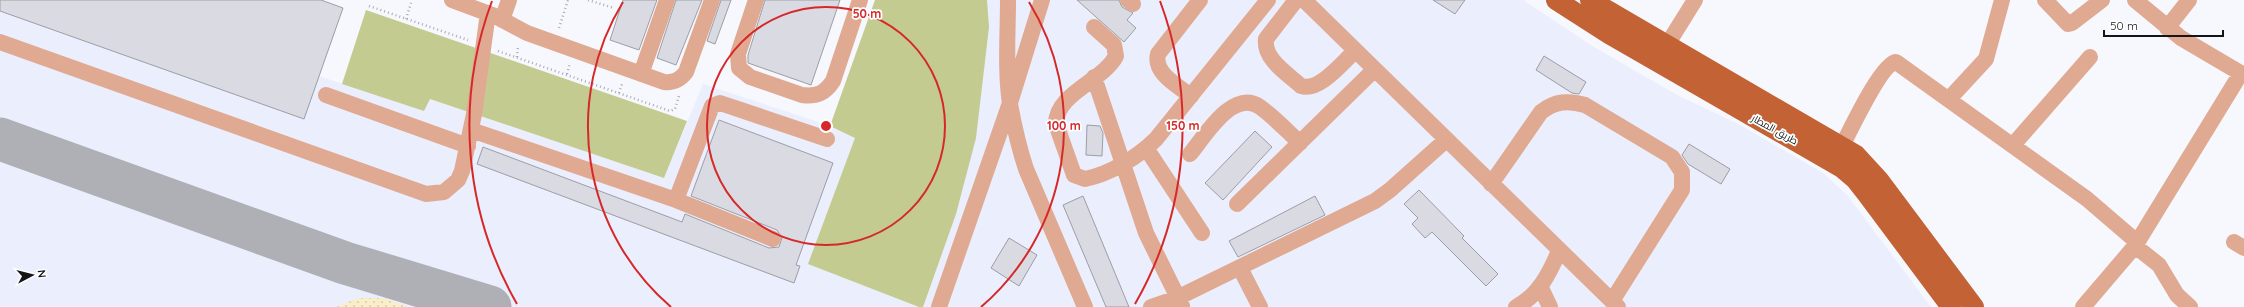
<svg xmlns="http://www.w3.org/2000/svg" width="2244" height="307" viewBox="0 0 2244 307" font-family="Quicksand,Cairo,sans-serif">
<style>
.built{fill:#eaeefd}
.grass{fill:#c3cb90}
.sand{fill:url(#sand-dots)}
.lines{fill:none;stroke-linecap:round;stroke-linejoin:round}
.taxiway{stroke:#aeb0b5;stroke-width:43}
.building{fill:#dadae2;stroke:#9d9da5}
.path{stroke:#aaabb0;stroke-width:2.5;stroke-dasharray:1 3;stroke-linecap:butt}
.minor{stroke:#e0a992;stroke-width:16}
.major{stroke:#c36234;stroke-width:20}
.ring{fill:none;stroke:#d62828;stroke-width:2}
.labels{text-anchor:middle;stroke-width:3.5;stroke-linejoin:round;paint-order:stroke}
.street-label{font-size:10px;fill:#141517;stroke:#fff}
.centre{fill:#d62828;stroke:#fff;stroke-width:2}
.ring-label{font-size:12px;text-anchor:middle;font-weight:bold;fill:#d62828;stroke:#fff;stroke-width:3.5;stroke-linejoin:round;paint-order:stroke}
</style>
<defs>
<pattern id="sand-dots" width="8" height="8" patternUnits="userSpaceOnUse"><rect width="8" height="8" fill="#f8efc9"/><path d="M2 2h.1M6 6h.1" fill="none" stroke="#d4ccac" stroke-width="1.8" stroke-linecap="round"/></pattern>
</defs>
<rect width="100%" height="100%" fill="#f6f8fe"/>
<path class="built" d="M0 0H321L343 8 319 76 424 111 430 99 664 178 703 84 830 126 875 0H1523L1594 47 1679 96 1740 125 1823 173 1847 195 1931 307H0Z"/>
<path class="grass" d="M875 0H987L989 27 976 138 956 214 923 307H919L808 264 855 138 830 126Z
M366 10 687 121 664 178 430 99 424 111 342 84Z"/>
<path class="sand" d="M358 298H384L408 307H336Z"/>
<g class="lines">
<path class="taxiway" d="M0 139 345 263 490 307"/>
</g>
<path class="building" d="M0 0H321L343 8 304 119 0 11Z
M623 0H657L639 50 610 40Z
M676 0H702L676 65 657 58Z
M721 0H731L715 44 707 41Z
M765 0H840L811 85 748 63V55Z
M1077 0H1119L1122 7 1133 13 1127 20 1136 28 1124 42Z
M1433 0H1465L1455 14Z
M1544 56 1586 82 1579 94 1572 93 1536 70Z
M719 120 833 163 796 265 800 266 794 283 477 164 483 147 682 222 685 214 769 248 779 247 782 238 777 230 691 196Z
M1087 125 1100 126 1103 133 1102 156 1086 155Z
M1255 131 1272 147 1223 200 1205 183Z
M1689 144 1730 169 1721 184 1688 164 1682 155Z
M1419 190 1464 236 1462 238 1498 274 1486 286 1432 232 1425 238 1412 224 1418 218 1404 204Z
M1083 196 1129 307H1106L1063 205Z
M1315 196 1325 215 1238 257 1229 241Z
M1009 238 1037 255 1019 286 991 268Z"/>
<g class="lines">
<path class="path" d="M588 0 614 8
M369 6 468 40
M406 19 412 0
M559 28 568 0
M498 51 670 111 675 109 679 96
M517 57 518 46
M567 74 570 63
M619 93 622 84"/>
<path class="minor" d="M452 0 495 16 527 33 664 82C674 83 680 80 686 72L712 0
M756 0 738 54 739 68 750 77 802 95C817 97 825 93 833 81L860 0
M1008 0C1008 34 1005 70 1010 104 1014 126 1019 148 1026 169L1085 307
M1128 0 1133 4
M1296 0 1266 39C1263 59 1288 74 1301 86 1319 92 1342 63 1355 51
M1304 0 1618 307
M2045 0 2068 24 2072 23 2102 0
M2135 0 2181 38 2244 75
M502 20 509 0
M1094 27 1114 45 1116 56C1103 81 1056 93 1056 124L1074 175 1085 179C1110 174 1138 157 1156 139L1268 0
M2167 28 2189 0
M0 42 426 194 444 192 458 180 462 171 474 114 488 13
M1667 45 1695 0
M641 74 667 0
M1094 77 1146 233 1182 306
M326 95 468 146
M1191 96C1178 86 1153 73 1158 54L1200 0
M1949 99 1986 59 2002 0
M471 130 676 200 773 239
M2013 145 2090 57
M1842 146C1850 131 1881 64 1896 62L2087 199 2137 242
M1146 148 1202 233
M1190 154C1205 136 1233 88 1260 107 1274 117 1287 131 1300 143
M1491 184 1541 112C1555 101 1568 100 1585 105L1672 157 1682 172V190L1612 301
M676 200 712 106 720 103 827 139
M1237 204 1374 70
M2234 242 2244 248
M2135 246 2159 265 2177 295 2190 307
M1240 268 1260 307
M1541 288 1550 307
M939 307 1010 103 1042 0
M1151 307 1177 298 1375 201 1390 190 1446 140
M1516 307C1539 295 1549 274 1559 251
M2083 307 2135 246 2241 73"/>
<path class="major" d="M1556 0 1609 34 1842 168 1855 179 1866 193 1951 307
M1590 0 1856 155 1879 180 1974 307"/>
</g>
<g class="ring">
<circle cx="826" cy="126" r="119"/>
<path d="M671 307A238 238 0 0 1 623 2M1029 2A238 238 0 0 1 981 307"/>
<path d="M517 304A357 357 0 0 1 492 1M1160 1A357 357 0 0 1 1135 304"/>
</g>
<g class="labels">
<g class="street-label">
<text transform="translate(1775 129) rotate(29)" y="4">طريق المطار</text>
</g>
</g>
<circle cx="826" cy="126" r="6" class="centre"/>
<g class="ring-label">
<text x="867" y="18">50 m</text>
<text x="1064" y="130">100 m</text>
<text x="1183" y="130">150 m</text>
</g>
<g transform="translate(32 275) rotate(83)" stroke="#ffffff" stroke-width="3" paint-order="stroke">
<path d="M0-3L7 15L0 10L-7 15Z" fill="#141517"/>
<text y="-6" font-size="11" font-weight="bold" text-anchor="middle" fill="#141517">N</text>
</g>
<path d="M2104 30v6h119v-6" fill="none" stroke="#141517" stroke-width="2"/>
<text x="2110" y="30" font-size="12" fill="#141517" stroke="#ffffff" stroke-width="3" paint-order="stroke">50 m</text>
</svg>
